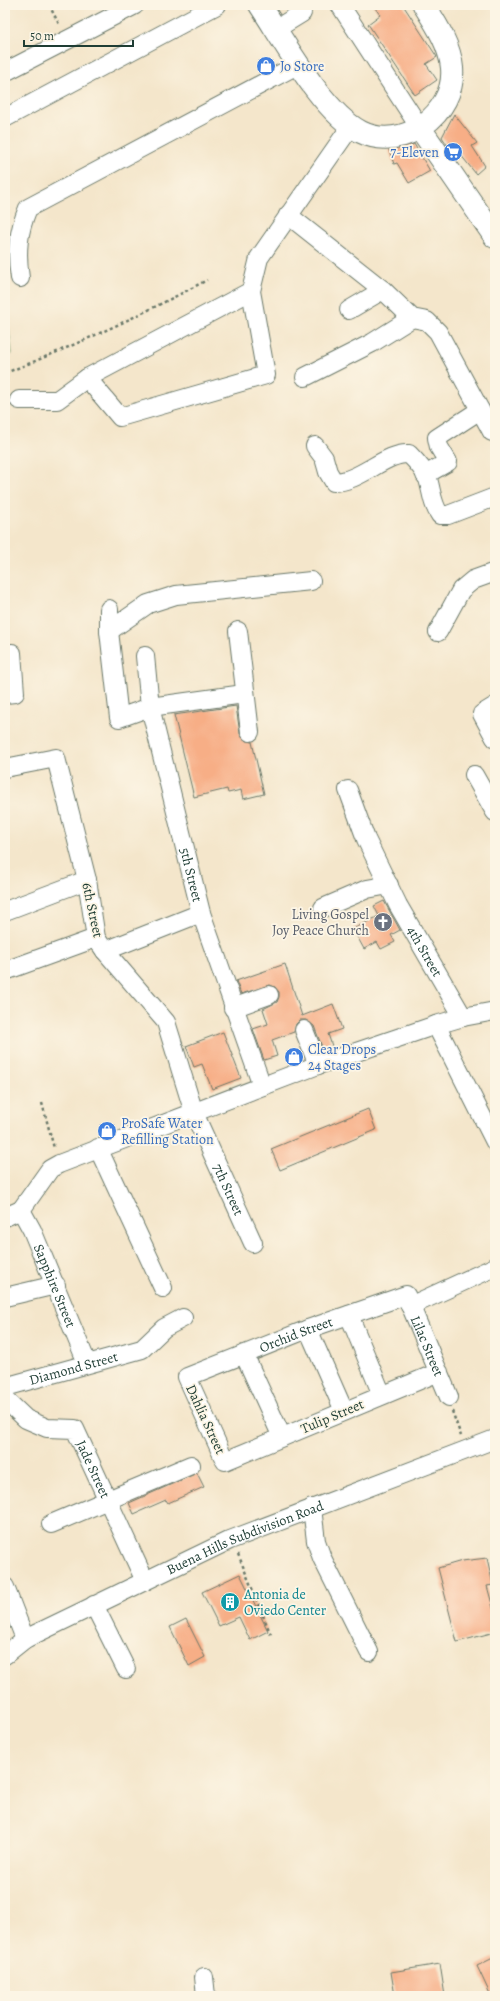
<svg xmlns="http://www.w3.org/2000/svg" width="500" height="2001" viewBox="0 0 500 2001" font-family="Alegreya,serif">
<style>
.green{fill:#9edb90;stroke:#5e8c62}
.building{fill:#f7ae86}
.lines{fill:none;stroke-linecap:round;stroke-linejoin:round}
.minor-casing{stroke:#6a7869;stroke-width:20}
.major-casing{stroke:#6a7869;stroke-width:24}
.path{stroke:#6a7869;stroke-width:2.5;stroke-dasharray:3 3;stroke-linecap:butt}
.minor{stroke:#fff;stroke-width:18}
.major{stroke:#fff;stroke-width:22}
.labels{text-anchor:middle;stroke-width:3.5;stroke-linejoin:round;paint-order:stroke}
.shop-label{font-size:14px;fill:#366cbe;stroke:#fcf5e5;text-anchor:start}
.street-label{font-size:14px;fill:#1f3d34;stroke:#fcf5e5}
.worship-label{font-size:14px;fill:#5b616d;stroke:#fcf5e5;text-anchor:end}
.culture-label{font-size:14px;fill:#0d838f;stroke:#fcf5e5;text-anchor:start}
</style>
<rect width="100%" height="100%" fill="#fcf5e5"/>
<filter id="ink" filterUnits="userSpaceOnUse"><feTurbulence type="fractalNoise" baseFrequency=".025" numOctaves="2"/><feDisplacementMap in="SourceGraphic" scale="8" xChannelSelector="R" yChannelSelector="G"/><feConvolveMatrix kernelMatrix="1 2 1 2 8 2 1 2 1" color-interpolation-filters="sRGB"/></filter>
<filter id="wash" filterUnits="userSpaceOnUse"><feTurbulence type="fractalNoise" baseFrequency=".012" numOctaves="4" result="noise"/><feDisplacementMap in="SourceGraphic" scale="16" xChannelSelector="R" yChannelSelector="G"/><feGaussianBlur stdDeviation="0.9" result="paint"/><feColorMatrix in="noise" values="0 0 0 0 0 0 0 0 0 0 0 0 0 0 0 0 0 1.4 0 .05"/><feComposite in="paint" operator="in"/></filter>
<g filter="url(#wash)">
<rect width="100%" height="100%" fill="#f4e6cb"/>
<path class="green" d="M5 301 12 354 5 353Z"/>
<g id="blocks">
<path class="building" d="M373 5H403L437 57 426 64 437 80 415 95 368 24 380 15Z
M454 114 477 143 472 146 485 166 476 174 460 154 455 157 442 137Z
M414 144 430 171 409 183 397 163 394 164 389 150Z
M236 706 240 734 246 741 252 742 264 794 243 799 241 790 228 793 227 789 194 797 174 715Z
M384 901 400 930 391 935 395 942 381 949 377 942 364 949 353 929 379 916 374 906Z
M285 964 302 1016 333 1004 342 1029 328 1034 333 1049 324 1052 314 1026 306 1020H300L296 1024 294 1032 272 1040 277 1056 264 1060 253 1029 268 1024 263 1009 277 1002 279 997V992L275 987 270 985 241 994 236 981Z
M223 1032 241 1078 212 1089 202 1064 194 1067 186 1046Z
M368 1109 376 1130 280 1170 271 1149Z
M197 1473 204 1487 168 1503 166 1500 134 1514 129 1503Z
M487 1558 493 1585 487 1586 495 1615V1632L457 1642 438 1568 462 1561Z
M240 1574 268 1631 250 1640 239 1617 219 1626 202 1592Z
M186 1619 205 1657 189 1666 170 1627Z
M495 1957V1996H491L477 1966Z
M440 1964 445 1996H395L391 1972Z"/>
</g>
</g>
<g filter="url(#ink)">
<use href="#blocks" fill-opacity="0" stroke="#6a7869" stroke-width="1"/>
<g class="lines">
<g class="minor-casing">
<g id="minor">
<path d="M340 5 420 128"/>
<path d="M276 29 302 13"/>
<path d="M5 72 135 5"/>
<path d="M5 118 217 5"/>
<path d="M288 215 383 290 412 318 427 321 438 332 492 432"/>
<path d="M20 278C16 252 18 232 28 208L299 64"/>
<path d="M349 310 383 290"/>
<path d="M305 377 372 343 412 318"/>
<path d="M87 378 120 417 266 375 251 291 259 258 351 126"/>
<path d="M19 400H57L87 378 251 291"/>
<path d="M315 446 324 458 328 472 334 482C360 482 386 452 409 454 416 461 424 470 428 479 432 492 432 504 440 515H448L495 497"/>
<path d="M425 475 448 462 439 447 437 438 480 410"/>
<path d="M109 609V631L119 718 150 707 244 694"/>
<path d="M109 631 148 604 176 595 311 581"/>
<path d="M238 631 250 732"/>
<path d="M438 632 461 590 473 580 495 572"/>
<path id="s1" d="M145 656 150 707 201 913 262 1086"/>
<path d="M5 694 15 693 12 653"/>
<path d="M495 706 482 714 495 738"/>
<path id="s2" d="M5 768 56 758 87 880 96 938 105 951 166 1022 194 1113 253 1243"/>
<path d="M474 775 495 812"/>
<path id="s3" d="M348 790 366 839 398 905 463 1017"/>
<path d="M323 908 367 889 389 885"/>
<path d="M5 911 87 880"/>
<path d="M105 951 201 913"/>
<path d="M5 971 96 938"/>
<path d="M233 1008 269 995"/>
<path d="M436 1025 495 1142"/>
<path d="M304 1030 318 1065"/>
<path d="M98 1148 163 1288"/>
<path d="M21 1210 50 1169 59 1164 318 1065 436 1025 463 1017 495 1011"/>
<path id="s4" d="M21 1210 32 1230 87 1363"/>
<path d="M5 1217 21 1210"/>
<path d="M5 1297 56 1285"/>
<path d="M410 1306 495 1267"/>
<path d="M349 1315 382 1395"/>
<path d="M308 1329 344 1411"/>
<path d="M244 1354 282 1437"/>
<path id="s5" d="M439 1372 225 1461 187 1377 308 1329 406 1295 449 1397"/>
<path id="s6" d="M5 1387 142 1349 164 1328 183 1318"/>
<path id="s7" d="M5 1399 26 1419 47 1428 75 1429 145 1581"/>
<path d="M312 1508 316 1541 322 1558 369 1652"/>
<path d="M51 1524 191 1465"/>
<path d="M5 1587 25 1639"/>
<path d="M94 1605 126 1669"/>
<path id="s8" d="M5 1655 25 1639 230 1540 495 1439"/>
<path d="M204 1977 206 1996"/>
</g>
</g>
<g class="major-casing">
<path id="major" d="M260 5C284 41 323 113 361 132 403 153 456 113 452 68 450 45 436 24 424 5
M420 128 495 237"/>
</g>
<path class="path" d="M49 5 60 26
M5 373C75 346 141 315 207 280
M42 1103 54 1148
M452 1411 461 1436
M238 1554 271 1635"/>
<use href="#minor" class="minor"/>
<use href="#major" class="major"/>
</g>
</g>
<defs>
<g id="shop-disc" transform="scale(1)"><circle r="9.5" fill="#3f7fe0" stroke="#fcf5e5"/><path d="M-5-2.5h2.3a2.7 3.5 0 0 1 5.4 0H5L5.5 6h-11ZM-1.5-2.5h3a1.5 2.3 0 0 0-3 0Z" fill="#fff"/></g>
<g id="supermarket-disc" transform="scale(1)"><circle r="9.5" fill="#3f7fe0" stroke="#fcf5e5"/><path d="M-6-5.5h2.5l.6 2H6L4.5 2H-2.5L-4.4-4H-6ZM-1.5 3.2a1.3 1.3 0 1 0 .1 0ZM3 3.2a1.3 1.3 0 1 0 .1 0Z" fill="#fff"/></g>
<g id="church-disc" transform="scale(1)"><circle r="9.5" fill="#6b7280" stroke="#fcf5e5"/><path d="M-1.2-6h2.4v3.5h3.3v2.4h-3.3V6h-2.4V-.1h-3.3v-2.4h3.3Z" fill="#fff"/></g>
<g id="building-disc" transform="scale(1)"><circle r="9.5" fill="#0f9aa8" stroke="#fcf5e5"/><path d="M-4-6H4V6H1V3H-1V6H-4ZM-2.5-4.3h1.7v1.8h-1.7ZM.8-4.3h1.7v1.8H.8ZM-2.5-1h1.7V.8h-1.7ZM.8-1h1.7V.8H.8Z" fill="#fff"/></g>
</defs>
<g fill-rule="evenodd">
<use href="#shop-disc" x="266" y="66"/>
<use href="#supermarket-disc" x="453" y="152"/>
<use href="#church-disc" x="383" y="922"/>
<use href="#shop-disc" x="294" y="1057"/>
<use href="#shop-disc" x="107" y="1131"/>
<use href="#building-disc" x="230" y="1602"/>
</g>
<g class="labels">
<g class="shop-label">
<text x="280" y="71">Jo Store</text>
<text x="439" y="157" text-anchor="end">7-Eleven</text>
<text x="308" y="1054">Clear Drops<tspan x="308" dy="16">24 Stages</tspan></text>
<text x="121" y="1128">ProSafe Water<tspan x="121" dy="16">Refilling Station</tspan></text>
</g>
<g class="street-label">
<text dy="5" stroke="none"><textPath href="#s1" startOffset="224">5th Street</textPath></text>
<text transform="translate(93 910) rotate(78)" y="5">6th Street</text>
<text dy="5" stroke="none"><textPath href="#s3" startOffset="179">4th Street</textPath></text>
<text dy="5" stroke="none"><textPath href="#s2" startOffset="525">7th Street</textPath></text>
<text dy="5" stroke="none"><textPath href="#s4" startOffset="83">Sapphire Street</textPath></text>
<text dy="5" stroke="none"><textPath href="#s5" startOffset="441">Orchid Street</textPath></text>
<text dy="5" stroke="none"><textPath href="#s5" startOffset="613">Lilac Street</textPath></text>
<text dy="5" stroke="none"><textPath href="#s6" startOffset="71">Diamond Street</textPath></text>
<text transform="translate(332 1416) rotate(-23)" y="5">Tulip Street</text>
<text transform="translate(206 1419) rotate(65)" y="5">Dahlia Street</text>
<text dy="5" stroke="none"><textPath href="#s7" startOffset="124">Jade Street</textPath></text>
<text dy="5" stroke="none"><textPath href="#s8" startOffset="268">Buena Hills Subdivision Road</textPath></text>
</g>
<g class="worship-label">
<text x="369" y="919">Living Gospel<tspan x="369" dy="16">Joy Peace Church</tspan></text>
</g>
<g class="culture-label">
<text x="244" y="1599">Antonia de<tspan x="244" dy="16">Oviedo Center</tspan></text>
</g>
</g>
<rect width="500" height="2001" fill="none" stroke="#fcf5e5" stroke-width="20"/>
<path d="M24 40v6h109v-6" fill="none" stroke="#1f3d34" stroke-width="2"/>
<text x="30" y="40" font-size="12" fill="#1f3d34" stroke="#fcf5e5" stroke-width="3" paint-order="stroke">50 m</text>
</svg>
